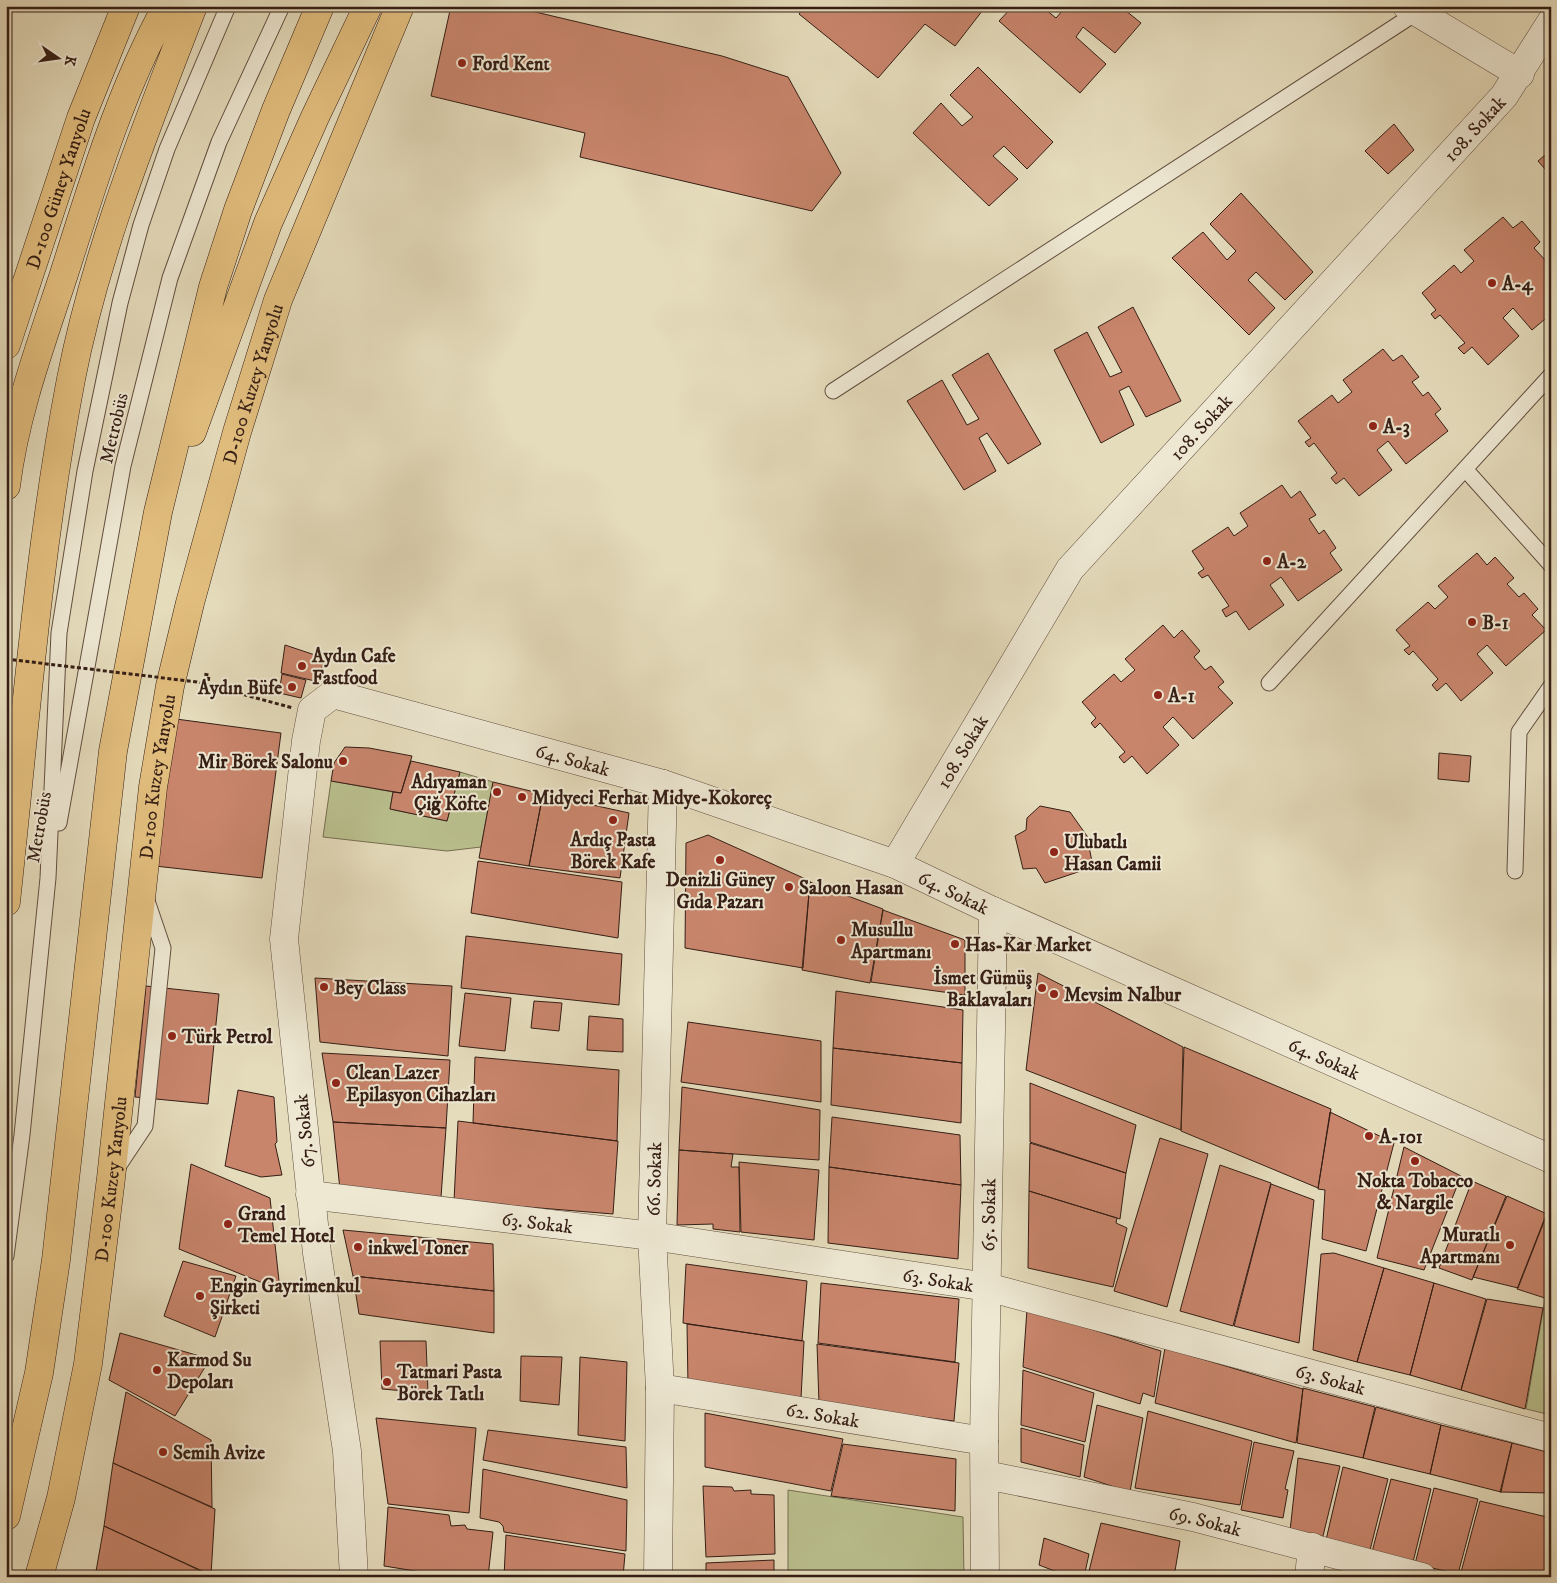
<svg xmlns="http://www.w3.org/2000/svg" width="1557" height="1583" viewBox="0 0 1557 1583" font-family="'IM FELL DW Pica',serif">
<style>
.green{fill:#b9bf8d;stroke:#776e51}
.building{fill:#c8856c;stroke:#351e15}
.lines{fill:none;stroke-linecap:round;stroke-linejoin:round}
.service-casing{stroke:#614e3f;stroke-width:17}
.minor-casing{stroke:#614e3f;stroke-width:29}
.tertiary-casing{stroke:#614e3f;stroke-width:29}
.primary-casing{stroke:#351e15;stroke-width:29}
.trunk-casing{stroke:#351e15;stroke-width:29}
.path{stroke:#351e15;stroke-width:3;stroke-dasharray:4 2.5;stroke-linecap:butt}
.service{stroke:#eee8d3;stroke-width:15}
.minor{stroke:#eee8d3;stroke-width:28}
.tertiary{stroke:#eee8d3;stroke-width:28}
.primary{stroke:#e2be7e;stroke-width:28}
.trunk{stroke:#e2be7e;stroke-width:28}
.path-bridge{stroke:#351e15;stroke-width:3;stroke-dasharray:4 2.5;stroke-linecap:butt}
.poi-dot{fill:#8f2418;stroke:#eee8d3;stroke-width:2}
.labels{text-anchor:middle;stroke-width:4;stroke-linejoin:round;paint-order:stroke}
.poi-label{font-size:19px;font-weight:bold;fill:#351e15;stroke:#eee8d3;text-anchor:start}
.street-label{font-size:19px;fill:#351e15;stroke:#eee8d3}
</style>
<rect width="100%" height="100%" fill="#e5dcbc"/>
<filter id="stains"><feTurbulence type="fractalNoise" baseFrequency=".004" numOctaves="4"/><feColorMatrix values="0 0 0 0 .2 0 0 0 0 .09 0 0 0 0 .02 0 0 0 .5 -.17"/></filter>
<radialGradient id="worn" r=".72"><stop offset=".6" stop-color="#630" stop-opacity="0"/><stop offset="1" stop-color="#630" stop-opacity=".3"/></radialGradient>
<path class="green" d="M460 772 493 782 481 847 447 851 323 837 331 781 393 792 390 809 447 821Z
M1545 1299 1551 1301V1415L1526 1409Z
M788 1490 963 1517 964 1577H788Z"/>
<path class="building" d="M451 6H510L722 56 788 77 841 173 812 211 580 157 585 133 431 96Z
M805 6H986L955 46 925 24 878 78 799 14Z
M1013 6H1041L1056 18 1064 9 1061 6H1120L1141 23 1115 53 1083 27 1076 37 1106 64 1080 93 999 21Z
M978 67 1053 142 1027 169 1004 146 993 156 1018 179 989 206 913 133 941 103 962 126 973 117 950 95Z
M1394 124 1414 150 1388 174 1365 151Z
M1551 150V176L1538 161Z
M1241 193 1313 272 1285 300 1256 272 1248 280 1275 308 1249 335 1172 258 1203 232 1227 260 1236 251 1210 224Z
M1503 217 1513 228 1522 221 1540 242 1534 248 1546 261 1551 258V314L1532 330 1513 308 1503 318 1519 336 1488 365 1472 347 1464 354 1458 348 1465 343 1440 315 1435 319 1431 314 1436 310 1422 293 1454 265 1461 273 1474 261 1464 250Z
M1133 307 1181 401 1146 417 1129 386 1119 391 1134 425 1101 443 1054 350 1087 332 1110 377 1122 372 1098 327Z
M1383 349 1393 361 1402 355 1419 377 1412 382 1423 396 1428 392 1441 409 1435 414 1448 431 1406 464 1388 441 1377 450 1392 470 1359 496 1344 478 1336 484 1331 478 1337 473 1314 443 1309 447 1305 442 1311 438 1298 421 1332 395 1338 403 1352 392 1343 380Z
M988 353 1041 444 1008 464 987 433 979 438 996 471 964 490 907 401 942 380 967 425 979 419 952 375Z
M1282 485 1291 498 1300 491 1316 515 1309 519 1319 534 1324 530 1336 548 1330 553 1342 570 1298 601 1281 577 1270 585 1284 605 1249 630 1236 611 1226 617 1222 610 1229 606 1208 575 1202 578 1198 573 1204 569 1192 551 1228 527 1234 536 1248 526 1240 513Z
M1477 553 1487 565 1495 557 1514 578 1507 584 1519 597 1524 593 1538 609 1532 615 1546 630 1506 666 1487 645 1477 654 1493 673 1461 701 1446 683 1437 691 1432 685 1438 679 1413 651 1409 655 1404 650 1410 646 1396 630 1428 602 1435 609 1448 597 1438 586Z
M1163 625 1174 638 1182 630 1200 651 1194 657 1205 670 1211 666 1224 682 1218 687 1233 703 1193 739 1173 717 1163 727 1179 745 1147 774 1132 756 1124 763 1119 757 1125 752 1100 723 1095 728 1091 723 1096 718 1082 702 1114 674 1121 682 1135 670 1125 659Z
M285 645 324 658 319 682 281 673Z
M282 674 306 680 301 698 279 693Z
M176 719 281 733 262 878 155 866Z
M345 747 369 748 412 756 401 793 331 781 334 763Z
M1439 753 1471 756 1469 782 1438 779Z
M411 761 460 772 447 821 390 809 393 792 401 793Z
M493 782 543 794 529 866 479 858Z
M543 794 629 813 620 878 529 866Z
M1040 806 1070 812 1087 836 1093 867 1045 883 1036 868 1023 869 1015 836 1026 830 1027 818Z
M708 835 810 881 803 968 685 948 686 843Z
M478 861 622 882 618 938 471 913Z
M810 882 883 909 870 983 802 970Z
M883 910 965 940V995L871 982Z
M466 936 622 954 619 1005 461 988Z
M1038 973 1183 1047 1181 1130 1026 1070Z
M315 978 452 986 448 1056 320 1042Z
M146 986 219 994 208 1104 135 1097Z
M836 991 963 1010 962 1063 833 1048Z
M465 993 511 998 505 1051 459 1046Z
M534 1001 562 1003 559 1031 531 1028Z
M589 1016 623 1019V1052L587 1050Z
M688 1022 821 1041V1102L681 1082Z
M1184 1047 1331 1109 1318 1188 1181 1131Z
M833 1048 962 1063 961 1123 831 1105Z
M322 1053 450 1060 446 1128 333 1122Z
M475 1057 619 1070 617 1141 473 1123Z
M1030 1083 1136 1125 1126 1173 1030 1142Z
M682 1087 820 1110 819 1160 679 1150Z
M238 1090 274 1097 277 1142 275 1144 282 1175 261 1177 225 1166Z
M1330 1112 1394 1143 1366 1251 1322 1239 1325 1190 1318 1189Z
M832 1117 960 1135 961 1185 829 1167Z
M458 1121 618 1141 613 1214 454 1201Z
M333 1122 446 1128 441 1197 340 1190Z
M1160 1138 1208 1154 1167 1307 1114 1291Z
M1030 1143 1126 1173 1120 1219 1029 1191Z
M1404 1147 1461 1176 1424 1270 1377 1258Z
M679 1150 733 1154 731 1167H739L740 1232 713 1229V1224L677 1225Z
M739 1162 819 1170 814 1240 741 1232Z
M191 1164 270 1198 280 1290 179 1249Z
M1220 1165 1271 1183 1233 1326 1180 1311Z
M829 1167 961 1185 958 1259 828 1243Z
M1472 1181 1506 1196 1472 1280 1439 1268Z
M1271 1184 1314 1200 1299 1343 1234 1326Z
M1029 1191 1117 1218 1116 1223 1127 1228 1113 1287 1028 1268Z
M1507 1196 1547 1214 1518 1288 1473 1277Z
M1546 1215 1551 1218V1300L1517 1289Z
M343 1230 493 1244 494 1291 353 1276Z
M1334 1253 1384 1268 1357 1362 1313 1350 1321 1254Z
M183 1261 236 1276 215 1337 164 1316Z
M686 1264 807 1281 802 1341 683 1323Z
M1384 1268 1434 1283 1410 1375 1357 1362Z
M353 1276 494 1291V1333L359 1314Z
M821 1283 959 1299 955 1362 818 1343Z
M1434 1283 1486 1299 1461 1390 1410 1375Z
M1487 1299 1543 1308 1525 1409 1461 1390Z
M1027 1309 1161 1351 1154 1397 1143 1393 1140 1404 1023 1367Z
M687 1324 804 1341 801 1398 688 1386Z
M120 1333 210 1359 175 1416 109 1380Z
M380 1341H426L428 1393 382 1389Z
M817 1344 959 1363 954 1421 819 1404Z
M1165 1348 1303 1389 1296 1443 1155 1403Z
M521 1356 562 1357 559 1405 520 1401Z
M580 1357 627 1362 625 1441 578 1435Z
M1023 1370 1094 1393 1085 1442 1021 1425Z
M1303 1388 1375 1407 1363 1458 1297 1443Z
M126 1392 211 1440 212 1507 113 1463Z
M1097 1405 1143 1418 1130 1492 1084 1477Z
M1376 1407 1441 1425 1430 1474 1363 1458Z
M1148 1411 1252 1441 1240 1505 1135 1488Z
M705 1413 843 1439 831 1491 705 1467Z
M376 1418 476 1428 469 1513 388 1504Z
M1441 1425 1512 1443 1501 1492 1430 1474Z
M1021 1428 1084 1445 1080 1477 1021 1462Z
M488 1430 626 1447 627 1488 483 1460Z
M1254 1442 1294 1451 1285 1489 1288 1490 1283 1518 1241 1510Z
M1512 1443 1551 1453V1493L1500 1492Z
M843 1444 956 1459 955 1511 831 1496Z
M1298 1458 1340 1466 1322 1540 1290 1531Z
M113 1463 215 1509 211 1575 104 1526Z
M1343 1467 1388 1479 1370 1550 1326 1540Z
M483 1469 627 1500 626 1551 504 1532 503 1526 499 1522 480 1518Z
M1391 1479 1431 1489 1413 1562 1372 1552Z
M703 1486 732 1487 734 1491 751 1490V1494L774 1495 775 1554 706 1557Z
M1434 1488 1478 1499 1458 1574 1415 1564Z
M1480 1501 1551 1518V1567L1548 1577 1460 1576Z
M388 1507 449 1515 451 1526 465 1525 467 1529 493 1532 488 1577H453L384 1566Z
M1101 1523 1180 1541 1174 1577H1110L1089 1571Z
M104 1526 214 1577H95Z
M506 1535 625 1554 623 1577H504Z
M1044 1538 1089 1554 1084 1577H1070L1039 1565Z
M774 1560V1577H706V1563Z"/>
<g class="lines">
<g class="service-casing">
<path id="service" d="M833 391 1416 13
M1465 469 1551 565
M1269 683 1551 375
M59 823 123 466 170 278 219 142 282 6
M1515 871 1519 732 1551 686
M117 1168 145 1126 163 948 146 898
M6 1256 22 1135 48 878 59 633 85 471 120 303 141 225 167 149 228 6"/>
</g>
<g class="minor-casing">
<g id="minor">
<path d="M1407 6 1520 74"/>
<path id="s1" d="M895 864 1070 569 1504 96 1551 22"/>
<path id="s2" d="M310 1195 652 1236 987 1287 1551 1438"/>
<path id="s3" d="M660 1388 984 1441"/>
<path id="s4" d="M986 1475 1193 1517 1422 1577"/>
<path id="s5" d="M658 1577 660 1388 652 1236 663 784"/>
<path id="s6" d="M985 1577 984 1441 993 911"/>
<path d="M1309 1577 1312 1547"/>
</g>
</g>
<g class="tertiary-casing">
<g id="tertiary">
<path id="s7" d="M354 1577 347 1451 317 1253 284 939 306 741 312 710 333 694 663 784 895 864 993 911 1551 1159"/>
</g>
</g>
<g class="primary-casing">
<g id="primary">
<path id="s8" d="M6 345 81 118 126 6"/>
<path id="s9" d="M39 1577 61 1498 88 1364 111 1178 153 787 170 686 190 603 237 432 278 300 400 6"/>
</g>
</g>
<g class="trunk-casing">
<path id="trunk" d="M192 432 268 223 315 117 368 6
M6 486C15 413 41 344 64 274 93 183 120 91 167 6
M6 902C25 727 38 551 71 379 96 251 146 128 193 6
M6 1516 39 1373 56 1260 113 751 158 512 213 287 238 210 276 110 320 6"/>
</g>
<path class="path" d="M199 690 207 692 209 675 203 674"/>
<use href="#service" class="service"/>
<use href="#minor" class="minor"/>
<use href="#tertiary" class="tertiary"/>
<use href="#primary" class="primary"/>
<use href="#trunk" class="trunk"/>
<path class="path-bridge" d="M6 659 197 682 293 708"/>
</g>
<g class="poi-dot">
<circle cx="462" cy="63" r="5"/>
<circle cx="1492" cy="283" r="5"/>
<circle cx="1373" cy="426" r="5"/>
<circle cx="1267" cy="561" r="5"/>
<circle cx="1472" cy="622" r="5"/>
<circle cx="302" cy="666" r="5"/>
<circle cx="292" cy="687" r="5"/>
<circle cx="1158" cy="695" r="5"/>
<circle cx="343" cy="761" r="5"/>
<circle cx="497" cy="792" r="5"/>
<circle cx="522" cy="797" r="5"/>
<circle cx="613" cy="820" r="5"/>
<circle cx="1054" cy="852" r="5"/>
<circle cx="720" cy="860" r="5"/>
<circle cx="789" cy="887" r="5"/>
<circle cx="841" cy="940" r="5"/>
<circle cx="955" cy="944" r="5"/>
<circle cx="324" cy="987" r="5"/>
<circle cx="1042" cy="988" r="5"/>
<circle cx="1054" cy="994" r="5"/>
<circle cx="172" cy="1036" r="5"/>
<circle cx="336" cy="1083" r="5"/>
<circle cx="1369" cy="1136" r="5"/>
<circle cx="1415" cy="1161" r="5"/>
<circle cx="228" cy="1224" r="5"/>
<circle cx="1510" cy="1245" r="5"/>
<circle cx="358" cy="1247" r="5"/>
<circle cx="200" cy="1296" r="5"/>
<circle cx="157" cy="1370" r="5"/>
<circle cx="387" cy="1382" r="5"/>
<circle cx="163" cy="1452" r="5"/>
</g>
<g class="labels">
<g class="poi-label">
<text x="472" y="70">Ford Kent</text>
<text x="1502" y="290">A-4</text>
<text x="1383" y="433">A-3</text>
<text x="1277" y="568">A-2</text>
<text x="1482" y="629">B-1</text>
<text x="312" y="662">Aydın Cafe<tspan x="312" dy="22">Fastfood</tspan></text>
<text x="282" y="694" text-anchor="end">Aydın Büfe</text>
<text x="1168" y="702">A-1</text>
<text x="333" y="768" text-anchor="end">Mir Börek Salonu</text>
<text x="487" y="788" text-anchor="end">Adıyaman<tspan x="487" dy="22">Çiğ Köfte</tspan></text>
<text x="532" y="804">Midyeci Ferhat Midye-Kokoreç</text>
<text x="613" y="846" text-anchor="middle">Ardıç Pasta<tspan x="613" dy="22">Börek Kafe</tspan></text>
<text x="1064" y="848">Ulubatlı<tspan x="1064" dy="22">Hasan Camii</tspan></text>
<text x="720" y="886" text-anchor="middle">Denizli Güney<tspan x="720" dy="22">Gıda Pazarı</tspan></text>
<text x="799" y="894">Saloon Hasan</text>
<text x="851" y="936">Musullu<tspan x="851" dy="22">Apartmanı</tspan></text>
<text x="965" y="951">Has-Kar Market</text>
<text x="1032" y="984" text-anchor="end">İsmet Gümüş<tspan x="1032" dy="22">Baklavaları</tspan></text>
<text x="334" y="994">Bey Class</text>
<text x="1064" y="1001">Mevsim Nalbur</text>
<text x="182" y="1043">Türk Petrol</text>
<text x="346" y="1079">Clean Lazer<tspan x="346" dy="22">Epilasyon Cihazları</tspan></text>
<text x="1379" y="1143">A-101</text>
<text x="1415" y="1187" text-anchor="middle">Nokta Tobacco<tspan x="1415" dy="22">&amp; Nargile</tspan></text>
<text x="238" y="1220">Grand<tspan x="238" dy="22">Temel Hotel</tspan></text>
<text x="1500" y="1241" text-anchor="end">Muratlı<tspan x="1500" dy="22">Apartmanı</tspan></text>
<text x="368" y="1254">inkwel Toner</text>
<text x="210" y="1292">Engin Gayrimenkul<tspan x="210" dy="22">Şirketi</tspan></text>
<text x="167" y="1366">Karmod Su<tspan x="167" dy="22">Depoları</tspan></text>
<text x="397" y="1378">Tatmari Pasta<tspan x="397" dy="22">Börek Tatlı</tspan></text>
<text x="173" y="1459">Semih Avize</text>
</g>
<g class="street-label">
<text dy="7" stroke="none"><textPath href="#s1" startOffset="941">108. Sokak</textPath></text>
<text dy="7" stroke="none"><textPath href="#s8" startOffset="165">D-100 Güney Yanyolu</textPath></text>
<text dy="7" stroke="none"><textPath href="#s9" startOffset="1215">D-100 Kuzey Yanyolu</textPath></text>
<text dy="7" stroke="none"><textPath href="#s1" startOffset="536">108. Sokak</textPath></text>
<text transform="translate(113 428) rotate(-77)" y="7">Metrobüs</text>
<text dy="7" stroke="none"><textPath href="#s1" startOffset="131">108. Sokak</textPath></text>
<text dy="7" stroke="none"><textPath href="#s7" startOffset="1148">64. Sokak</textPath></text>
<text dy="7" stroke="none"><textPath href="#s9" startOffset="810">D-100 Kuzey Yanyolu</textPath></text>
<text transform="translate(38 827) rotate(-80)" y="7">Metrobüs</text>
<text dy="7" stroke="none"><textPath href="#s7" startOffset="1552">64. Sokak</textPath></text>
<text dy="7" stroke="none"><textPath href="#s7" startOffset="1958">64. Sokak</textPath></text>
<text transform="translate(304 1131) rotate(-96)" y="7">67. Sokak</text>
<text dy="7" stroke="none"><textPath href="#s9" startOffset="405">D-100 Kuzey Yanyolu</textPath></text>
<text dy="7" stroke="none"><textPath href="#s5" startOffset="398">66. Sokak</textPath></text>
<text dy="7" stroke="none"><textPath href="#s6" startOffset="362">65. Sokak</textPath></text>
<text dy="7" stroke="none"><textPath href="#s2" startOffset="229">63. Sokak</textPath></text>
<text dy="7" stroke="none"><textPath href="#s2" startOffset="634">63. Sokak</textPath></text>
<text dy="7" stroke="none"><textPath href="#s2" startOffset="1039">63. Sokak</textPath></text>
<text dy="7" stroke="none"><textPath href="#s3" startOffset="165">62. Sokak</textPath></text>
<text dy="7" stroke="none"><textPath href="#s4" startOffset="224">69. Sokak</textPath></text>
</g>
</g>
<rect width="1557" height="1583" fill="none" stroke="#e5dcbc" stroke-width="25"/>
<rect x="8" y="8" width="1542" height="1568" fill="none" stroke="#351e15" stroke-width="2.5"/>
<rect x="12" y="12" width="1532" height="1558" fill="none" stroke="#351e15"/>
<g transform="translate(58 58) rotate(103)" stroke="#eee8d3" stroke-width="4" paint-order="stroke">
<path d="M0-4L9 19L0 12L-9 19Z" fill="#351e15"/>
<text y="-8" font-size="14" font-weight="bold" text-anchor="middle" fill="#351e15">K</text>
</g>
<rect width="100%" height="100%" filter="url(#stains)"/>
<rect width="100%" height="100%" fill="url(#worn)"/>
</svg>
